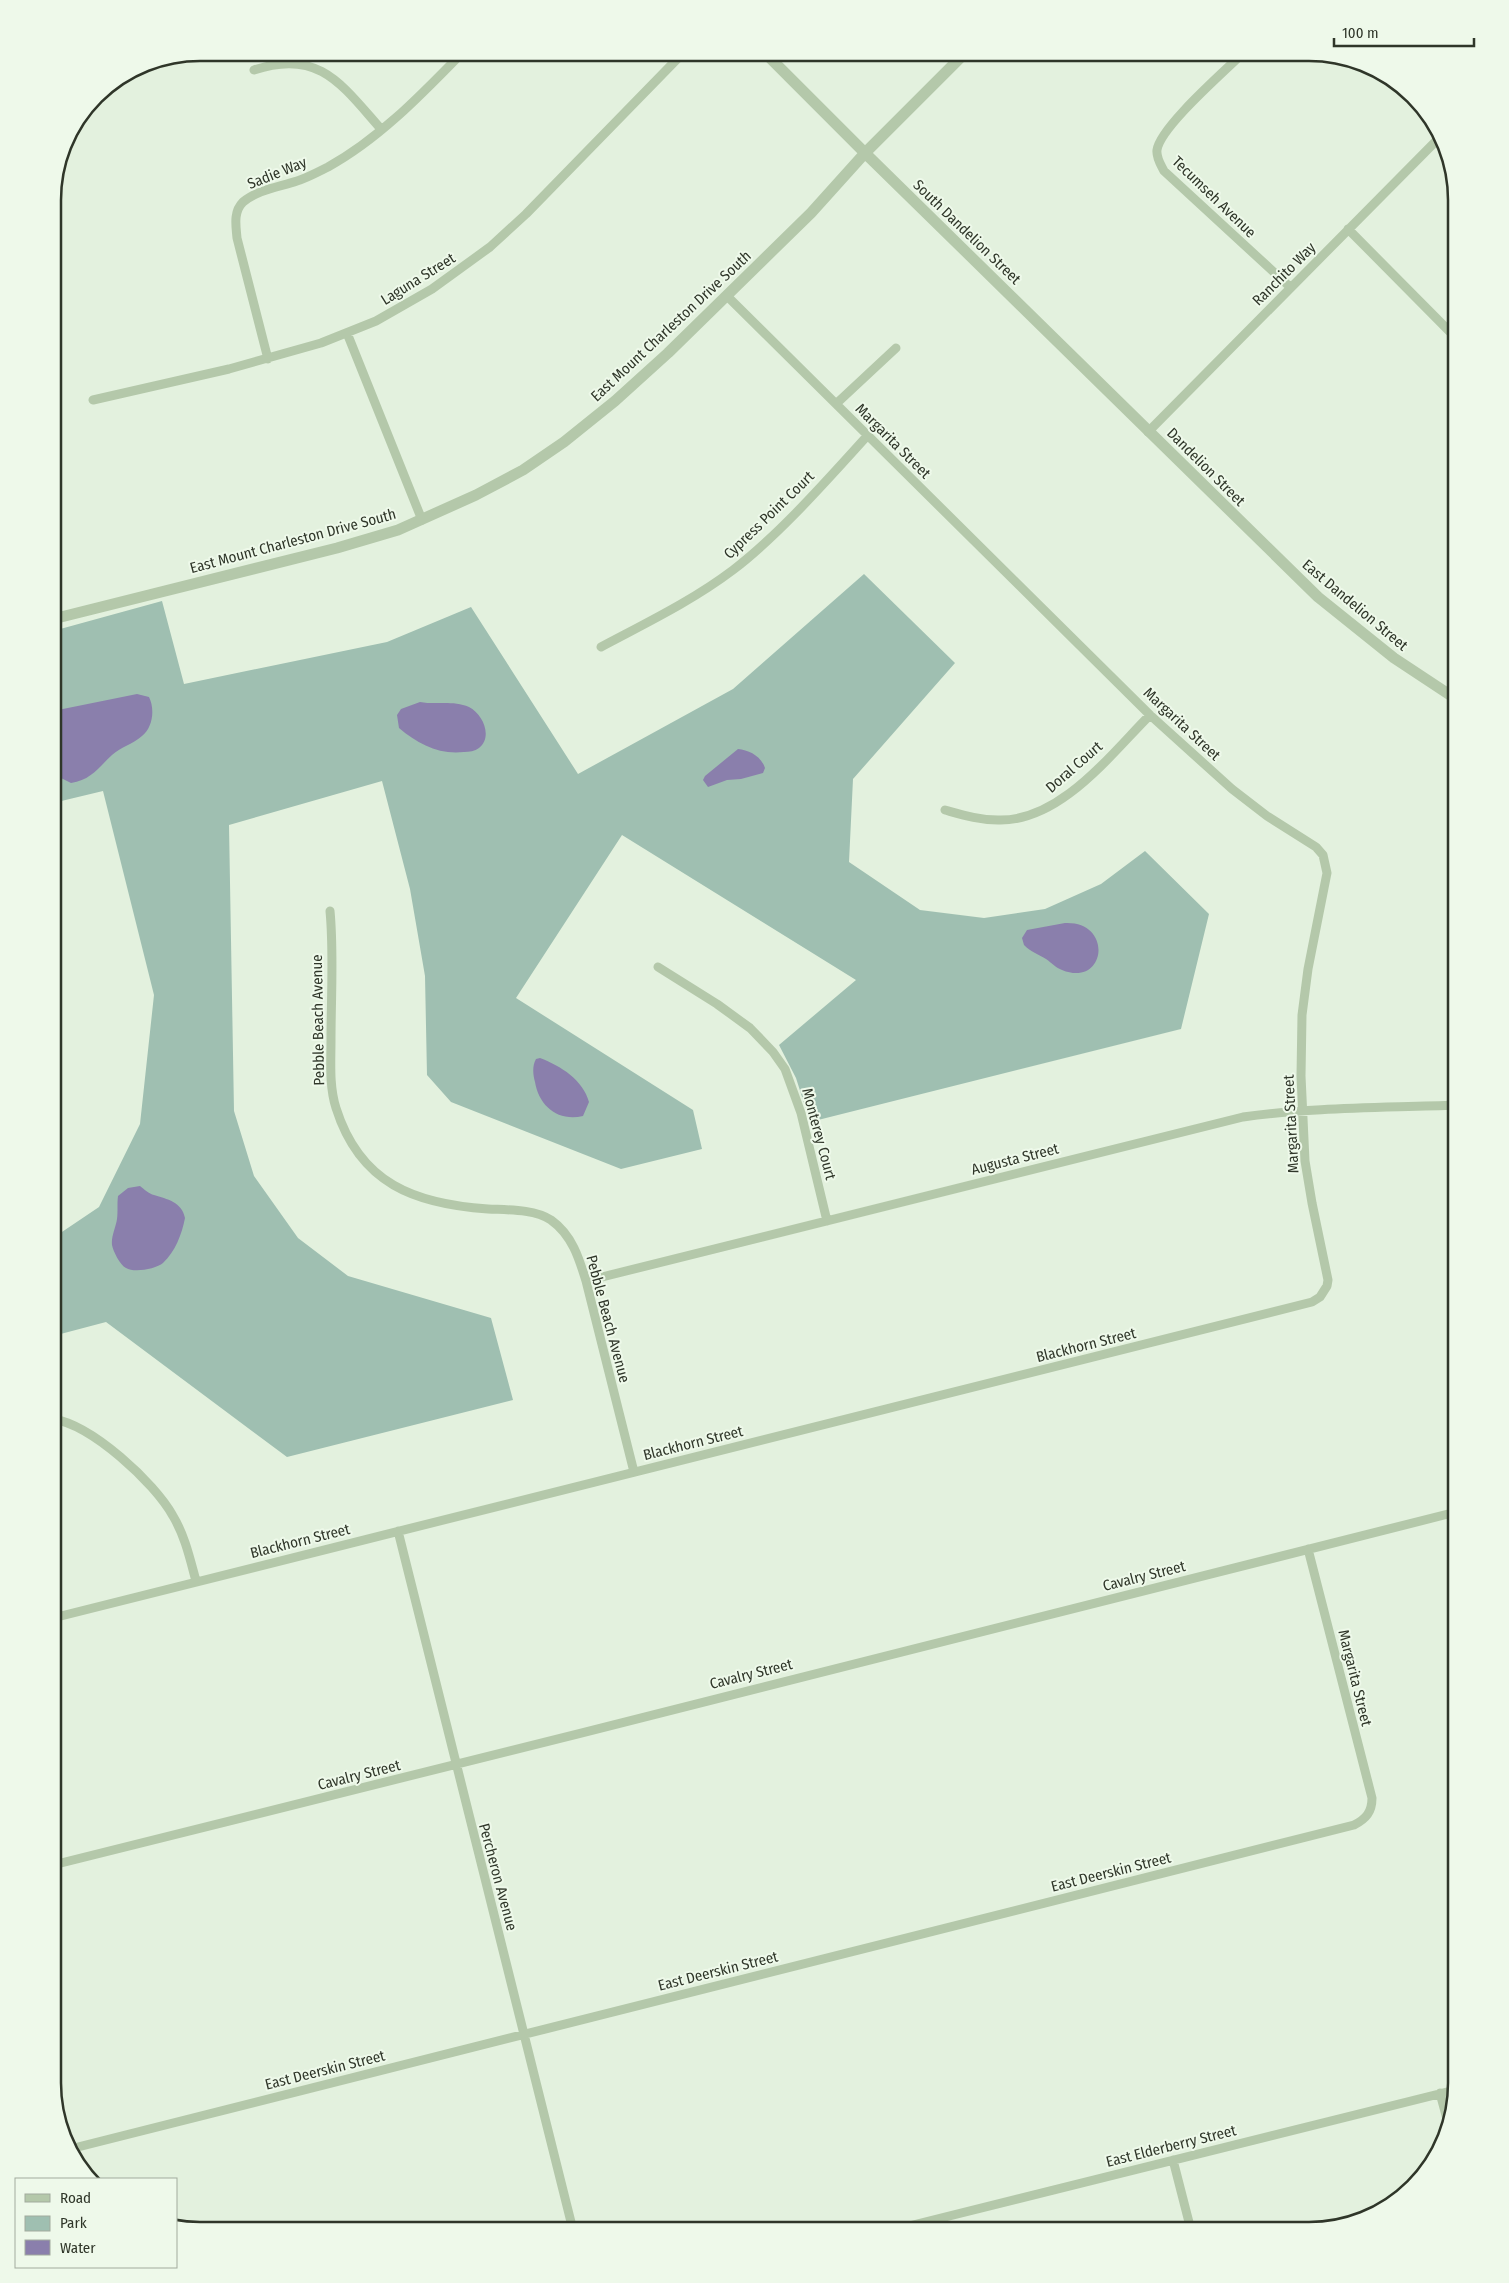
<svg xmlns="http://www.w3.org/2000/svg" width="1509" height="2283" viewBox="0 0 1509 2283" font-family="'Fira Sans Condensed',sans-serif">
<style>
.green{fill:#9fbfb1}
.water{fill:#8a7fac}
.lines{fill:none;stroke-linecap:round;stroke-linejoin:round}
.minor{stroke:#b4c8aa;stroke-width:9}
.tertiary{stroke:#b4c8aa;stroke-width:11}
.labels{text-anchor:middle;stroke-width:4;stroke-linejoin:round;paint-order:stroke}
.street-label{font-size:15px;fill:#2f3629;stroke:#eef9ea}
.rim{fill:none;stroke:#2f3629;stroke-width:2.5}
</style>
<rect width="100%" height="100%" fill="#e3f1de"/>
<path class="green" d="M864 574 955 663 853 779 849 862 920 910 984 918 1045 909 1101 884 1145 851 1209 914 1181 1029 810 1122 796 1078 779 1045 856 980 622 835 516 998 693 1110 702 1149 621 1169 451 1102 427 1075 425 976 410 889 382 781 229 825 234 1111 254 1176 298 1238 348 1276 491 1318 513 1400 287 1457 106 1322 53 1336V1238L99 1207 140 1124 154 995 103 791 53 803V631L162 601 184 684 387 642 471 607 578 774 733 689Z"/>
<path class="water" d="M137 694 149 697C155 709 153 727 142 736 133 744 121 747 112 755 98 768 91 780 71 783L53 774V711Z
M420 702C436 705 453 700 469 707 483 714 493 737 479 748 475 751 469 752 464 752 439 755 418 744 399 728L397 715 401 709Z
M738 749C749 750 761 756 765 768L763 773 741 779 727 780 708 787 703 780 705 776Z
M1065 923C1114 921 1106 988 1062 970 1056 968 1052 963 1046 959 1038 954 1031 952 1024 945L1022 938 1027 930Z
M540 1058C561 1066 583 1080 589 1102L583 1116C558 1122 539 1106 535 1082 533 1075 532 1066 536 1059Z
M140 1186C144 1189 149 1194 154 1195 167 1199 182 1202 185 1218 182 1234 175 1252 163 1263 156 1269 134 1273 126 1268 120 1265 113 1251 112 1245 111 1236 116 1227 117 1219 118 1212 117 1203 118 1196L128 1188Z"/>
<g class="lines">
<path class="minor" d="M1243 53C1225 71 1160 127 1157 150 1156 158 1161 165 1164 171L1290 287
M254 70C319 48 342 85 381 129
M1348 229 1456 338
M347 333 422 520
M268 359 237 238C236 226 233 212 243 202 257 190 279 187 297 181 307 178 318 172 328 167 379 139 422 94 462 53
M93 400 229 369 321 343 376 321 432 289 490 247 526 214 683 53
M837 403 896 348
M1148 432 1440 137
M601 647C646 623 692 601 733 570 780 534 828 479 868 435
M945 810C963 815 979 820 998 820 1060 822 1110 755 1150 715
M330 911C334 953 331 997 331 1040 331 1062 329 1086 336 1108 360 1184 415 1204 488 1209 508 1210 534 1209 551 1220 572 1235 579 1258 586 1281L634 1472
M658 967 717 1004 750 1028 773 1052 785 1069 801 1113 827 1221
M53 1038V993
M586 1281 1243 1117C1314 1107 1385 1108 1456 1105
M53 1419C92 1425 154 1482 173 1516 185 1536 190 1559 196 1581
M398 1531 573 2230
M53 1618 1312 1302 1320 1297 1327 1286 1328 1280 1312 1203 1305 1161 1301 1076 1302 1015 1308 969 1327 873 1323 855 1316 847 1267 816 1232 789 1150 715 727 296
M53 1865C521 1749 989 1630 1456 1512
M1440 2093 1447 2119
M70 2149 1354 1825C1366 1819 1372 1812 1372 1798L1308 1549
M1173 2160 1191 2230
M893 2230 1455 2090"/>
<path class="tertiary" d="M765 53 865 153 1318 597 1394 658 1456 699
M53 619 337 548 398 530 476 495 523 470 564 442 615 401 668 353 811 213 865 153 965 53"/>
</g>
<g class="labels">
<g class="street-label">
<text transform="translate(277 173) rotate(-22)" y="5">Sadie Way</text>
<text transform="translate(1214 197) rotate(44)" y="5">Tecumseh Avenue</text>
<text transform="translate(967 232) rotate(44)" y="5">South Dandelion Street</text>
<text transform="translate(1284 274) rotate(-45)" y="5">Ranchito Way</text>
<text transform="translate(418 279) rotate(-32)" y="5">Laguna Street</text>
<text transform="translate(671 326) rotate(-43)" y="5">East Mount Charleston Drive South</text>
<text transform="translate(893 441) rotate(45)" y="5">Margarita Street</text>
<text transform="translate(1206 467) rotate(45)" y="5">Dandelion Street</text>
<text transform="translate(769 515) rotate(-44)" y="5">Cypress Point Court</text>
<text transform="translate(293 541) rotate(-15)" y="5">East Mount Charleston Drive South</text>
<text transform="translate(1355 605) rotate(40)" y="5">East Dandelion Street</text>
<text transform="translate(1182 724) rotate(43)" y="5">Margarita Street</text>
<text transform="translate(1074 767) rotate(-41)" y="5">Doral Court</text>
<text transform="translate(318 1020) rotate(-91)" y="5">Pebble Beach Avenue</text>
<text transform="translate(1291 1124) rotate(-93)" y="5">Margarita Street</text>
<text transform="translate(819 1134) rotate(75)" y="5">Monterey Court</text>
<text transform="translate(1015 1159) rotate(-14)" y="5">Augusta Street</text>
<text transform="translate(608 1319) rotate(75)" y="5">Pebble Beach Avenue</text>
<text transform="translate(1086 1345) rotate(-14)" y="5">Blackhorn Street</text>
<text transform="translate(693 1443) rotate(-14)" y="5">Blackhorn Street</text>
<text transform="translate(300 1541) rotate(-14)" y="5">Blackhorn Street</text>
<text transform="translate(1144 1576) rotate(-14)" y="5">Cavalry Street</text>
<text transform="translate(751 1674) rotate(-14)" y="5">Cavalry Street</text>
<text transform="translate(1355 1678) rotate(76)" y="5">Margarita Street</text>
<text transform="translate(359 1775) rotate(-14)" y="5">Cavalry Street</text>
<text transform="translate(1111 1872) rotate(-14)" y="5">East Deerskin Street</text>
<text transform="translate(498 1877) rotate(75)" y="5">Percheron Avenue</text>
<text transform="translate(718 1971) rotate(-14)" y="5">East Deerskin Street</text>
<text transform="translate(325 2070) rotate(-14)" y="5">East Deerskin Street</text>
<text transform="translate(1171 2146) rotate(-14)" y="5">East Elderberry Street</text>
</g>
</g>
<path d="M0 0H1509V2283H0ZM200 61H1309A139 139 0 0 1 1448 200V2083A139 139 0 0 1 1309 2222H200A139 139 0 0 1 61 2083V200A139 139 0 0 1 200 61Z" fill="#eef9ea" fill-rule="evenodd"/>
<path class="rim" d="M200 61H1309A139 139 0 0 1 1448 200V2083A139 139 0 0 1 1309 2222H200A139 139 0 0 1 61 2083V200A139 139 0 0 1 200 61Z"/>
<rect x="15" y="2178" width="162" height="90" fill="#eef9ea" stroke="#a2ab9d"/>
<rect x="25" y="2194" width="25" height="8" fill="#b4c8aa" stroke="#a2ab9d"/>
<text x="60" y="2203" font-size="15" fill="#2f3629">Road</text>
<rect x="25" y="2216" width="25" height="15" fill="#9fbfb1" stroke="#a2ab9d"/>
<text x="60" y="2228" font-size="15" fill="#2f3629">Park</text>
<rect x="25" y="2240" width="25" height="15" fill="#8a7fac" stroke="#a2ab9d"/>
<text x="60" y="2253" font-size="15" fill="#2f3629">Water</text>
<path d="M1334 38v8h140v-8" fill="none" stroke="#2f3629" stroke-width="2.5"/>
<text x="1342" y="38" font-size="15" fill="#2f3629" stroke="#eef9ea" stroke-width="4" paint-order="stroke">100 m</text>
</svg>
